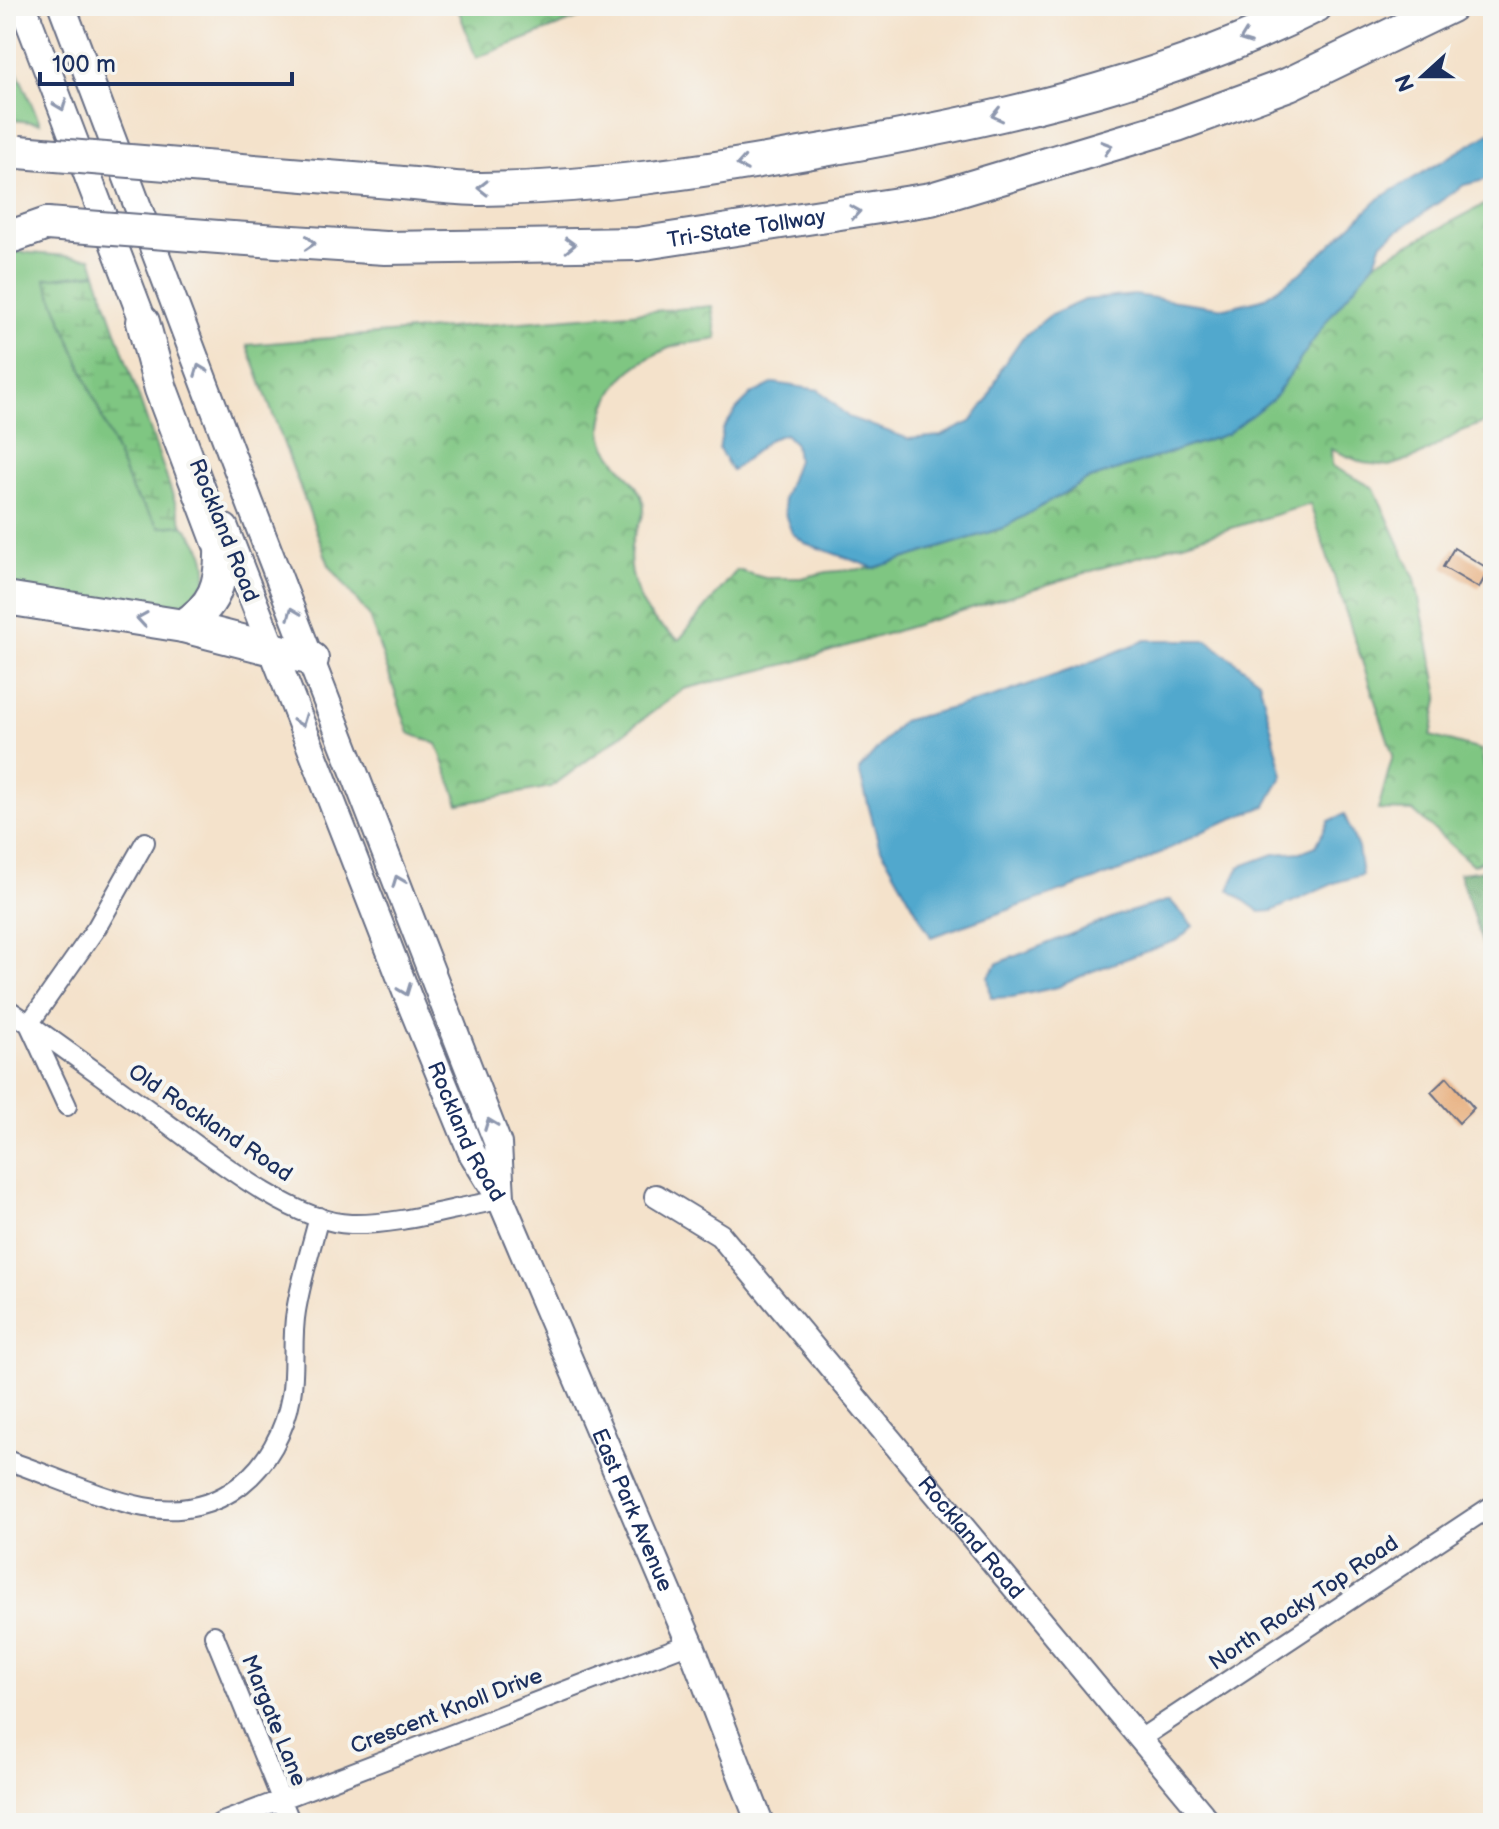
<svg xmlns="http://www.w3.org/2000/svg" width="1499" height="1829" viewBox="0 0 1499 1829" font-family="'Balsamiq Sans',sans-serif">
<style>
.green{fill:#7fc682;stroke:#4d7a70;stroke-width:2}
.forest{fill:url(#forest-crowns);stroke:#416d67;stroke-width:2}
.wetland{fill:url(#wetland-marsh);stroke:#4d7a70;stroke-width:2}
.park{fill:url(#park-crowns);stroke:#4d7a70;stroke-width:2}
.water{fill:#51a8cd;stroke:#366c96;stroke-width:2}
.building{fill:#e9b689}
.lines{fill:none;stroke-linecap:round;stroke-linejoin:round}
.minor-casing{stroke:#676e84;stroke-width:22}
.tertiary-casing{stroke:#676e84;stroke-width:26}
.secondary-casing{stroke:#676e84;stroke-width:30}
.motorway-casing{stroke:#676e84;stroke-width:36}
.minor{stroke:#fff;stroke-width:18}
.tertiary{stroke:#fff;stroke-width:22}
.secondary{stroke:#fff;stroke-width:26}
.motorway{stroke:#fff;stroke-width:32}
.motorway-bridge-casing{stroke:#676e84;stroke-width:36;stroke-linecap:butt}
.motorway-bridge{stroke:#fff;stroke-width:32}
.oneway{stroke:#8d97ae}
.labels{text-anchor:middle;stroke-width:8;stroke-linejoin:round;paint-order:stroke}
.street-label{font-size:22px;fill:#1b2f5e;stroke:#f6f6f2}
</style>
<defs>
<pattern id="forest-crowns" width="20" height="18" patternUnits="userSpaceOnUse" patternTransform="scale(2)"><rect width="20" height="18" fill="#67ab70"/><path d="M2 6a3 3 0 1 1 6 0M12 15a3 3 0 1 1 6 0" fill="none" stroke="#548c5f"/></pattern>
<pattern id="wetland-marsh" width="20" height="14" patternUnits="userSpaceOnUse" patternTransform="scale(2)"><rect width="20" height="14" fill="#7fc682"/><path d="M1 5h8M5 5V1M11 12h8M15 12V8" fill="none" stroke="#67a16e"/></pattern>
<pattern id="park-crowns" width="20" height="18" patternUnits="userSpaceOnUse" patternTransform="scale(2)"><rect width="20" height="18" fill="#7fc682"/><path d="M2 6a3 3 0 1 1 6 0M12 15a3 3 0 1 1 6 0" fill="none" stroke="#67a16e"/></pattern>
</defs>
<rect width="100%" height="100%" fill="#f6f6f2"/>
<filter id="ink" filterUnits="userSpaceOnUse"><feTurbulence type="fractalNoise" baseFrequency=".0125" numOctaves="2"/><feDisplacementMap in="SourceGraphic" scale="16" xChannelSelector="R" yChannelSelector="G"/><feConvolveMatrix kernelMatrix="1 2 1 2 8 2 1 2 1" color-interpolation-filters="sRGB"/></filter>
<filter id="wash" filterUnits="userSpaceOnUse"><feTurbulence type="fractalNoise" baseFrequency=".006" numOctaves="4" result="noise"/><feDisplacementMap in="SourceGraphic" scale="32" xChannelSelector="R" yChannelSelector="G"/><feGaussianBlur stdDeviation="1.8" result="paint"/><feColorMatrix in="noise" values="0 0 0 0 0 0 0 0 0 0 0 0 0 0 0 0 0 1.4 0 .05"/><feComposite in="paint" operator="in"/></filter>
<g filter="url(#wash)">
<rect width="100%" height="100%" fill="#f4e2cb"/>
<path class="green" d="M6 69 17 71 40 123 6 119Z
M6 251 91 258 96 273 45 279 160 527 183 525C204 548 208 557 206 588L180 609 152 621 6 594Z"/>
<path class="forest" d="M1493 869V976L1459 873Z"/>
<path class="wetland" d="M96 273 183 525 160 527 133 493 45 279Z"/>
<path class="park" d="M457 6H610L476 58Z
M1493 200V419L1462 431 1419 456 1389 466 1363 463 1331 449 1332 466 1374 488 1415 579 1439 695 1431 736 1481 750 1493 807V856L1473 865 1413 811 1378 810 1393 755 1310 504 795 662 684 689 551 787 459 804 437 744 409 733 369 616 329 565 247 345 712 306 717 339C702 342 683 342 669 348 657 353 641 362 631 370 612 386 594 422 606 446 616 467 642 483 644 508 645 518 634 531 632 542 626 566 637 603 655 621 662 628 671 634 679 640L737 570 765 578H801L827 572 874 568 1003 528 1087 480 1227 434 1375 262Z"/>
<path class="water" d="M1493 131V178L1464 185 1382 242 1375 262 1328 319 1274 398 1227 434 1087 480 1003 528 874 568 805 543 792 533 786 517 783 499 797 460 795 444 785 434 770 439 732 471 719 449 723 429 737 409 752 394 774 383 819 390 848 417 909 439 941 436 971 422 988 399 1002 367 1022 338 1049 316 1084 300 1134 295 1225 308 1262 299 1303 271 1380 198Z
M1146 640H1207L1259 680 1283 775 1266 806 1214 826 1134 866 931 937 879 845 859 770 902 721 991 698 1081 666Z
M1344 814 1358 848 1362 875 1337 882 1272 911 1260 912 1229 890 1239 867 1274 854 1301 852 1316 846 1329 821Z
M1170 900 1193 926 1178 940 1090 972 1058 987 1012 997 991 998 988 977 998 963 1119 915Z"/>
<g id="blocks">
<path class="building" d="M1454 548 1489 569 1479 588 1443 567Z
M1447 1077 1474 1108 1459 1123 1431 1092Z"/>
</g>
</g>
<g filter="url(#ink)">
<use href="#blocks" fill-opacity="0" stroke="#676e84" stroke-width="2"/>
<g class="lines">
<g class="minor-casing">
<path id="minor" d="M6 1008C58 1043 109 1082 160 1118 208 1153 291 1222 351 1224 402 1225 451 1208 501 1200
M67 1106 29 1024 97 927 145 842
M6 1460C48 1474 102 1499 144 1507 220 1521 278 1470 291 1396 296 1368 291 1340 296 1311 301 1280 311 1248 319 1217
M214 1635 291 1823
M1140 1739 1493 1505
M220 1823 690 1643"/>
</g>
<g class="tertiary-casing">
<g id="tertiary">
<path id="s1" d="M656 1196 720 1235 1210 1823"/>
</g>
</g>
<g class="secondary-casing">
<g id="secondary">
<path d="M23 6 150 339"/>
<path d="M62 6 250 503 498 1144 501 1197"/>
<path id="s2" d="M225 528 410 1002 472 1153 501 1200 690 1643 760 1823"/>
</g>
</g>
<g class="motorway-casing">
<g id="motorway">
<path d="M204 167C267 172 329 177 391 182 421 184 452 189 482 189 590 188 700 172 806 153 979 124 1158 86 1316 6"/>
<path d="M6 236H13L47 224"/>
<path id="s3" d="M232 238 385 248 638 244 931 199 1177 125 1289 84 1451 6"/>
<path d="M143 322 161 389 221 548C222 585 214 606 183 626"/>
<path d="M6 598 183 626 312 659"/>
</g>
</g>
<use href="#minor" class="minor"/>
<use href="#tertiary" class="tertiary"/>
<use href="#secondary" class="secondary"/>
<use href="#motorway" class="motorway"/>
<g class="motorway-bridge-casing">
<path id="motorway-bridge" d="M19 152 204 167
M47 224 232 238"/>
</g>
<use href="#motorway-bridge" class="motorway-bridge"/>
</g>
<defs><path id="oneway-chevron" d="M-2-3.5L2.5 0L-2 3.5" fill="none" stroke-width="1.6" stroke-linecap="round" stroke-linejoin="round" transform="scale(2)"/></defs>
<g class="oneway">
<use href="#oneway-chevron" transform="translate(1245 38) rotate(159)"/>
<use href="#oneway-chevron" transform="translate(61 105) rotate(69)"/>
<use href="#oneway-chevron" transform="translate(997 115) rotate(167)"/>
<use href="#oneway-chevron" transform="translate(1107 147) rotate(-17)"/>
<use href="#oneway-chevron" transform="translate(742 164) rotate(170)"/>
<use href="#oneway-chevron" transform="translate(483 188) rotate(180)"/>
<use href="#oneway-chevron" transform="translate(855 212) rotate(-9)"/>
<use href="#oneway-chevron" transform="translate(310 243) rotate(4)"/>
<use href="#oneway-chevron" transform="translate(570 245) rotate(-2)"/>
<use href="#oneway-chevron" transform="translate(200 370) rotate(-111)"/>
<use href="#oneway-chevron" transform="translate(293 613) rotate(-112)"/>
<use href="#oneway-chevron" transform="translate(142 619) rotate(-171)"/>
<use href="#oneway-chevron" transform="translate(301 721) rotate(69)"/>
<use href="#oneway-chevron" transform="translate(398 881) rotate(-111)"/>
<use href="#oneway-chevron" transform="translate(405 990) rotate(69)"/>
<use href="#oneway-chevron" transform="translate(490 1124) rotate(-111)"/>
</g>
</g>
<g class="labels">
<g class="street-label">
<text dy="8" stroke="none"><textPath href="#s3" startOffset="516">Tri-State Tollway</textPath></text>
<text transform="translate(225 530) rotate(68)" y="8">Rockland Road</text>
<text transform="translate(211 1122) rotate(34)" y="8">Old Rockland Road</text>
<text dy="8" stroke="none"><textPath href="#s2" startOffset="650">Rockland Road</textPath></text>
<text dy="8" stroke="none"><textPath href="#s2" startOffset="1064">East Park Avenue</textPath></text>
<text dy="8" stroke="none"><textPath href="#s1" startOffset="468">Rockland Road</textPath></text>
<text transform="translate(1303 1602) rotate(-34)" y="8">North Rocky Top Road</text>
<text transform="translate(446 1710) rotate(-21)" y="8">Crescent Knoll Drive</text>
<text transform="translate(275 1720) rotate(68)" y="8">Margate Lane</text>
</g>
</g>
<rect width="1499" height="1829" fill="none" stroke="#f6f6f2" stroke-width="32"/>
<g transform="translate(1423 76) rotate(249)" stroke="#f6f6f2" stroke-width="6" paint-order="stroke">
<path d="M0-6L14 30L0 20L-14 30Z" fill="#1b2f5e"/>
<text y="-12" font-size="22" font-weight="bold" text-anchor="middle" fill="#1b2f5e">N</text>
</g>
<path d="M40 72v12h252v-12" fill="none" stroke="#1b2f5e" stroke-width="4"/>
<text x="52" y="72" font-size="24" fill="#1b2f5e" stroke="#f6f6f2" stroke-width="6" paint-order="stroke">100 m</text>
</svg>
